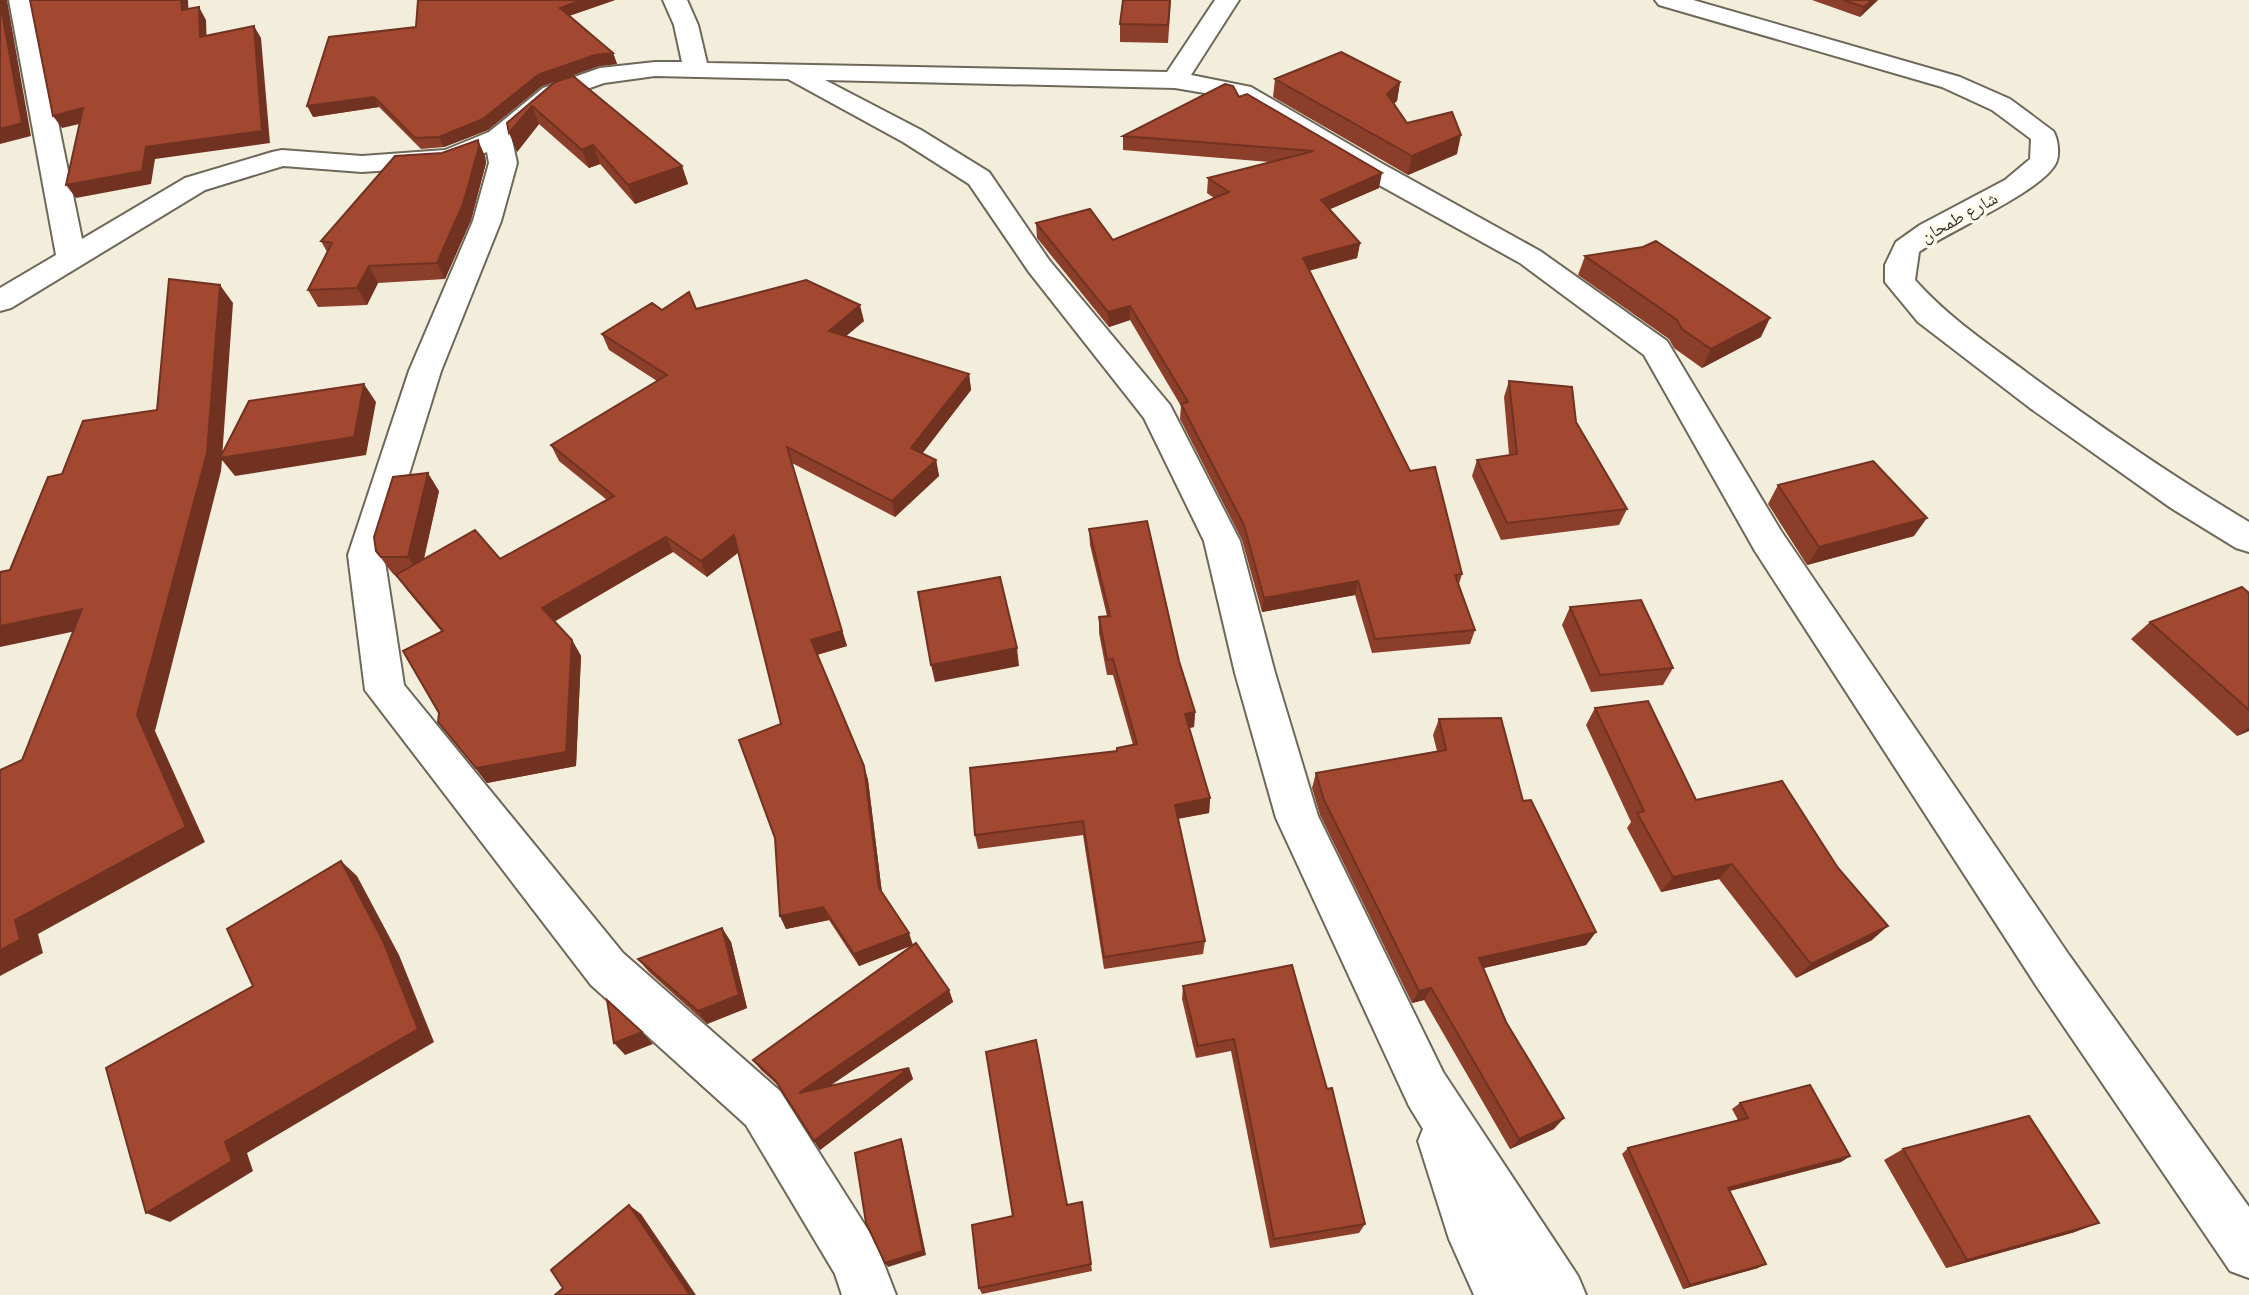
<svg xmlns="http://www.w3.org/2000/svg" width="2249" height="1295" viewBox="0 0 2249 1295" font-family="Merriweather,'Noto Naskh Arabic',serif">
<style>
.lines{fill:none;stroke-linecap:round;stroke-linejoin:round}
.minor-casing{stroke:#6d6859;stroke-width:4}
.minor{fill:#fff;fill-rule:evenodd}
.wall{fill:#8b3e29}
.shaded-wall{fill:#713222}
.building{fill:#a24830;stroke:#713222;stroke-width:2}
.labels{text-anchor:middle;stroke-width:7;stroke-linejoin:round;paint-order:stroke}
.far-street-label{font-size:18px;fill:#2f2d27;stroke:#fffbed}
</style>
<rect width="100%" height="100%" fill="#f3eddc"/>
<g class="lines">
<g class="minor-casing">
<path id="minor" d="M9 0H33L82 239 185 178 272 152 282 150 362 156 445 150 489 132 543 88 600 68 655 62H682L674 25 663 0H687L698 25 707 63 1167 72 1215 0H1239L1191 75 1251 87 1381 163 1540 251 1667 341 1781 531 2069 955 2249 1207V1278L2230 1271 2037 987 1755 551 1644 355 1520 263 1361 175 1234 98 1175 88 825 80 921 130 989 172 1049 260 1170 405 1240 541 1275 673 1318 816 1443 1072 1578 1276 1586 1295H1474L1449 1239 1418 1141 1423 1129 1409 1106 1276 818 1235 673 1204 541 1144 418 1029 272 969 184 903 142 788 79 655 76 604 83 561 98 512 140 517 163 501 221 441 371 384 555 404 685 623 953 780 1091 875 1241 896 1295H842L835 1274 746 1125 591 985 365 690 348 555 409 371 473 221 489 163 487 152 449 166 362 172 283 166 205 190 11 308 0 311V288L56 255Z
M1655 0H1693L1960 77 2010 99 2053 131C2058 138 2060 155 2056 163 2043 191 1949 231 1919 252L1915 280C1948 317 1987 343 2026 372 2098 425 2172 476 2249 522V552L2236 548 2171 508 2030 408 1918 322 1885 282V265L1896 242 1920 225 2005 180 2030 159 2031 139 1992 110 1942 87 1659 5Z"/>
</g>
<use href="#minor" class="minor"/>
</g>
<path class="wall" d="M418 0H615L569 16 613 53 617 64 599 66 542 86 488 130 444 147 421 149 379 107 313 117 416 27Z
M1123 0H1171L1168 43 1120 42V24Z
M1812 0H1878L1860 17Z
M1275 79 1400 82 1397 101 1394 103 1407 123 1457 154 1408 175 1273 97Z
M555 82 682 166 688 184 635 204 600 164 589 168 539 124 517 152 507 123Z
M1239 97 1379 188 1330 209 1360 243 1357 258 1309 270 1462 574 1459 584 1475 630 1470 644 1372 653 1355 595 1262 612 1242 540 1180 419 1181 406 1130 320 1109 327 1037 238 1036 223 1113 240 1214 198 1207 193 1208 178 1270 162 1123 150V136Z
M485 156 486 163 471 220 445 279 378 283 367 305 318 307 308 290 327 252 321 241Z
M1585 256 1761 337 1702 368 1674 348 1669 339 1578 275Z
M696 309 864 321 846 336 969 374 971 390 922 454 936 460 939 476 895 517 792 463 847 646 817 655 864 766 868 780 882 893 913 945 859 966 829 920 786 929 780 916 781 724 739 552 707 577 673 552 554 622 572 640 581 656 576 766 487 783 438 722 441 631 407 590 396 575H394L389 569 376 551 439 491 424 559H500L607 500 559 461 551 445 657 381 609 350 602 334 662 310Z
M1509 381 1627 509 1619 525 1501 540 1472 476 1477 460 1509 455 1504 397Z
M1778 485 1914 536 1807 565 1768 504Z
M1089 529 1179 661 1195 712 1194 727 1189 728 1210 798 1209 813 1178 819 1205 941 1203 954 1104 969 1083 835 978 849 975 835 1117 751V748L1133 745 1113 675H1107L1099 633V617L1107 616 1090 545Z
M2249 593V731L2237 736 2131 639 2150 622Z
M1570 607 1673 668 1663 685 1591 692 1562 625Z
M1595 708 1696 800 1872 940 1796 978 1719 879 1661 892 1627 828 1631 822 1586 725Z
M1439 719 1523 801 1596 932 1586 945 1483 968 1554 1129 1510 1149 1424 1000 1412 1003 1320 815 1312 788 1316 773 1437 751 1433 735Z
M722 928 731 942 747 1008 707 1024 649 972 638 959Z
M1292 965 1365 1224 1359 1233 1270 1248 1231 1051 1196 1058 1182 999 1183 986Z
M949 990 953 1002 829 1086 909 1068 913 1079 820 1150 781 1088 761 1070 753 1060Z
M1740 1103 1850 1156 1841 1162 1730 1191 1758 1268 1683 1289 1622 1154 1628 1148 1738 1120 1732 1109Z
M1903 1149 2075 1232 1946 1268 1884 1160Z
M1082 1202 1092 1271 982 1294 979 1288 1067 1205Z"/>
<path class="shaded-wall" d="M0 0H7L31 136 0 144Z
M181 0H188L189 23 182 10Z
M582 0H615L563 18 560 8Z
M1872 0H1878L1860 17 1864 7Z
M199 7 206 20 207 49 200 37Z
M254 26 261 38 270 143 155 159 151 184 76 198 66 185 146 147Z
M613 53 617 64 599 66 542 86 488 130 444 147 439 137 538 75 595 55Z
M1400 82 1397 101 1384 113 1387 94Z
M374 97 379 107 313 117 307 106Z
M532 106 539 124 517 152 509 133Z
M83 108 92 121 62 128 53 116Z
M1461 135 1457 154 1408 175 1412 156Z
M478 140 485 156 486 163 471 220 445 279 437 263Z
M593 145 600 164 589 168 582 150Z
M682 166 688 184 635 204 628 185Z
M1382 173 1379 188 1319 214 1321 200Z
M1360 243 1357 258 1301 273 1303 258Z
M369 266 378 283 367 305 357 288Z
M220 285 233 303 222 458 364 384 376 402 366 455 235 476 222 460 221 471 155 731 205 842 38 934 43 953 0 976V950L15 920 137 715Z
M860 305 864 321 833 347 829 331Z
M1130 306V320L1109 327 1108 312Z
M1770 318 1761 337 1702 368 1711 349Z
M969 374 971 390 914 464 911 448Z
M936 460 939 476 895 517 892 501Z
M428 473 439 491 420 575 408 557Z
M1927 518 1914 536 1807 565 1819 547Z
M734 535 740 551 707 577 701 561Z
M666 537 673 552 551 623 542 608Z
M1358 581 1355 595 1262 612 1264 598Z
M82 609 100 626 0 647V626Z
M842 631 847 646 816 655 811 640Z
M572 640 581 656 576 766 487 783 476 768Z
M1017 648 1019 666 935 682 931 665Z
M1195 712 1194 727 1184 729 1185 714Z
M2249 727V731L2237 736Z
M864 766 868 780 883 901 879 888Z
M1210 798 1209 813 1174 819 1175 805Z
M341 861 357 876 399 955 434 1042 247 1153 253 1171 170 1222 146 1213Z
M1732 864 1719 879 1661 892 1673 877Z
M823 907 829 920 786 929 780 916Z
M1888 926 1872 940 1796 978 1811 964Z
M722 928 731 942 747 1008 707 1024 698 1011Z
M1596 932 1586 945 1471 971 1479 958Z
M909 933 913 945 859 966 854 954Z
M1431 988 1424 1000 1412 1003 1419 991Z
M949 990 953 1002 805 1103 799 1093Z
M642 1032 653 1044 625 1055 614 1043Z
M909 1068 913 1079 820 1150 814 1141Z
M1564 1118 1554 1129 1510 1149 1519 1139Z
M901 1139 903 1144 926 1255 888 1267 885 1263Z
M1850 1156 1841 1162 1721 1193 1728 1188Z
M629 1205 641 1214 696 1295H690Z
M2099 1223 2075 1232 1946 1268 1967 1260Z
M1766 1264 1758 1268 1683 1289 1690 1285Z"/>
<path class="building" d="M30 0H181L182 10 199 7 200 37 254 26 262 131 146 147 142 171 66 185 83 108 53 116Z
M418 0H582L560 8 613 53 595 55 538 75 483 119 439 137 415 138 374 97 307 106 329 37 416 27Z
M1123 0H1170L1168 25 1120 24Z
M1843 0H1872L1864 7Z
M0 1 22 123 0 129Z
M1341 52 1400 82 1387 94 1407 123 1452 112 1461 135 1412 156 1275 79Z
M573 76 682 166 628 185 593 145 582 150 532 106 509 133 507 123 555 82Z
M1225 84 1233 86 1239 97 1247 94 1382 173 1321 200 1360 243 1303 258 1410 471 1435 467 1462 574 1455 575 1475 630 1375 639 1358 581 1264 598 1244 525 1181 404 1188 402 1130 306 1108 312 1036 223 1090 209 1113 240 1229 192 1208 178 1314 151 1123 136Z
M478 140 479 147 463 204 437 263 369 266 357 288 308 290 332 243 321 241 395 156 442 153Z
M1656 241 1770 318 1711 349 1682 329 1677 320 1585 256 1643 247Z
M169 279 220 285 207 453 137 715 186 827 15 920 20 940 0 950V770L22 760 82 609 0 626V572L10 570 48 477 62 474 83 421 157 410Z
M806 280 860 305 829 331 969 374 911 448 936 460 892 501 787 447 842 631 811 640 864 766 879 888 909 933 854 954 823 907 780 916 775 838 739 740 781 724 734 535 701 561 666 537 542 608 572 640 566 752 476 768 438 722 439 713 403 651 443 631 396 575 475 530 500 559 614 496 551 445 667 375 602 334 652 303 662 310 689 292 696 309Z
M1509 381 1572 387 1576 422 1627 509 1507 523 1477 460 1517 454Z
M364 384 354 437 220 458 249 401Z
M1873 461 1927 518 1819 547 1778 485Z
M428 473 408 557H381L376 551 374 537 393 477Z
M1147 521 1179 661 1195 712 1185 714 1210 798 1175 805 1205 941 1104 957 1083 821 975 835 970 768 1117 751V748L1137 744 1113 659 1107 660 1099 617 1110 616 1089 529Z
M1000 577 1017 648 931 665 918 592Z
M2242 587 2249 593V710L2150 622Z
M1641 600 1673 668 1600 675 1570 607Z
M1648 701 1696 800 1782 781 1838 868 1888 926 1811 964 1732 864 1673 877 1637 813 1644 811 1595 708Z
M1501 718 1523 801 1531 800 1596 932 1479 958 1506 1022 1564 1118 1519 1139 1431 988 1419 991 1324 800 1316 773 1446 750 1439 719Z
M341 861 383 941 418 1029 225 1142 232 1161 146 1213 106 1068 253 986 227 929Z
M722 928 739 995 698 1011 638 959Z
M916 943 949 990 799 1093 909 1068 814 1141 775 1080 753 1060Z
M1292 965 1327 1089 1332 1088 1365 1224 1274 1239 1234 1039 1198 1046 1183 986Z
M607 1000 642 1032 614 1043Z
M1036 1040 1067 1205 1082 1202 1091 1264 979 1288 972 1225 1013 1216 986 1052Z
M1810 1085 1850 1156 1728 1188 1766 1264 1690 1285 1628 1148 1748 1118 1740 1103Z
M2029 1116 2099 1223 1967 1260 1903 1149Z
M901 1139 923 1251 885 1263 866 1223 855 1153Z
M629 1205 690 1295H555L563 1288 551 1270Z"/>
<g class="labels">
<g class="far-street-label">
<text transform="translate(1959 217) rotate(-29)" y="6">شارع طمحان</text>
</g>
</g>
</svg>
